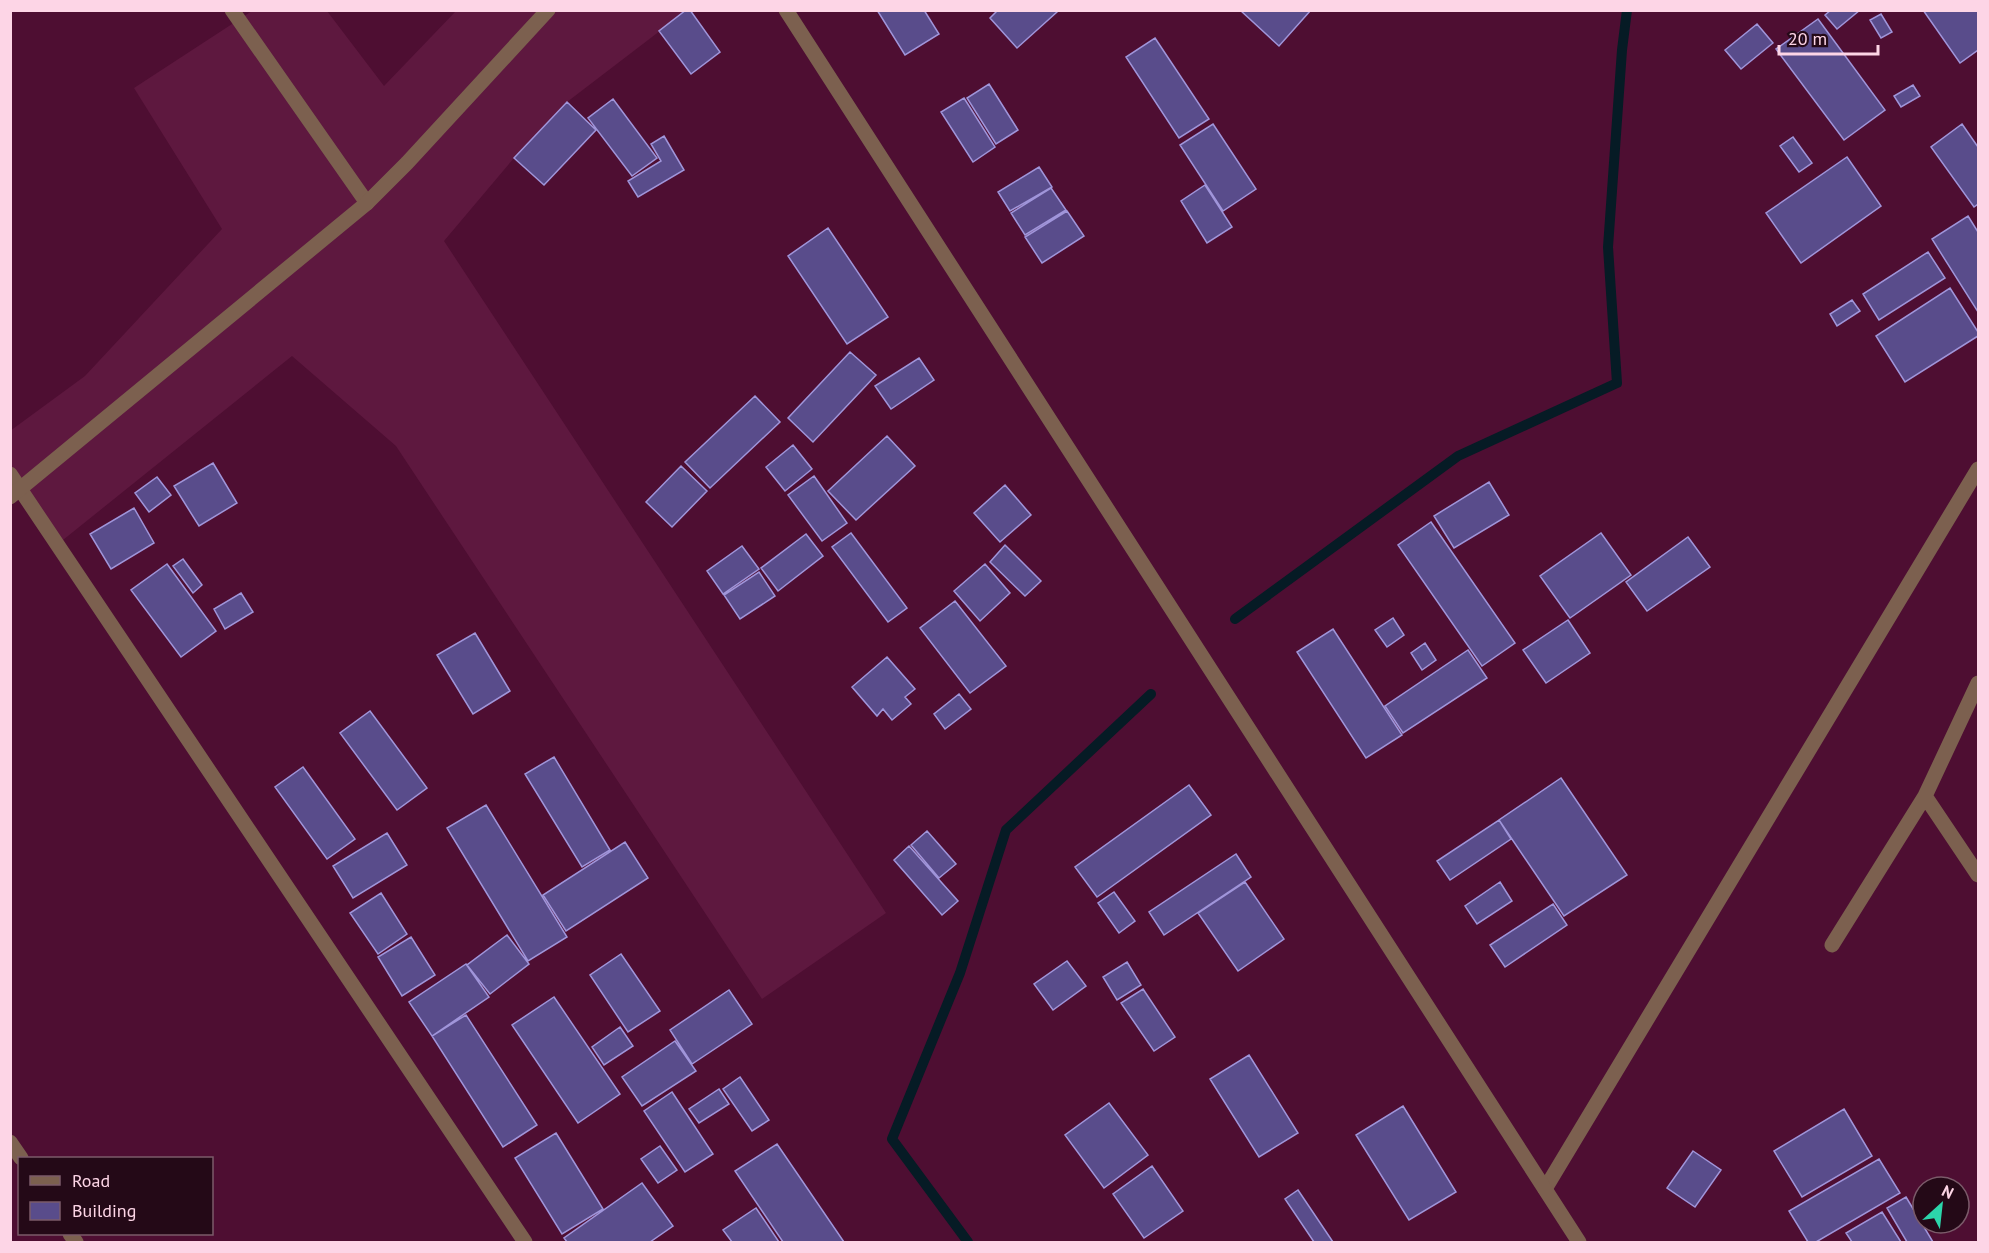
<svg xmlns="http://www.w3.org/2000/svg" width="1989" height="1253" viewBox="0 0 1989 1253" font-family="'PT Sans',sans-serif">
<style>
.built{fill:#5e183f}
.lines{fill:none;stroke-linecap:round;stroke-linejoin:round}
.stream{stroke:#061b25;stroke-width:10}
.building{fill:#594c8b;stroke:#a095da;stroke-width:1.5}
.minor{stroke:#7c604f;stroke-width:15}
.tertiary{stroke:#7c604f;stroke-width:15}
</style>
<rect width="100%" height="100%" fill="#4e0e32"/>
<path class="built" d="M252 11H327L384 86 456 11H686L567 102 514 158 444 241 886 913 762 999 396 446 292 356 58 544 11 474 10 431 85 376 222 229 134 88Z"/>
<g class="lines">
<path class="stream" d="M1235 619 1458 456 1617 383 1608 247 1622 50 1627 10
M968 1242 892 1139 960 973 1006 830 1151 694"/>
</g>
<path class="building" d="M686 10H690L720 52 691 74 659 31Z
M877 10H924L939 34 905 55Z
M998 10H1055L1057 12 1017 48 990 18Z
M1240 10H1311L1279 46Z
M1831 10H1860L1837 29 1825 15Z
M1923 10H1978V50L1960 63Z
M1881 14 1892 32 1881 38 1870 20Z
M1818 19 1885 110 1844 140 1776 49Z
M1757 24 1773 43 1741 69 1725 50Z
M1155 38 1209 119 1179 138 1126 57Z
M989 84 1018 130 996 144 967 98Z
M1913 85 1920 96 1901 107 1894 96Z
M964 98 995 147 973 162 941 112Z
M613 99 657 158 632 176 588 118Z
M567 102 596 130 544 185 514 158Z
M1213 124 1256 189 1223 211 1180 145Z
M1962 124 1978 147V204L1974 207 1931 147Z
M664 136 684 170 638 197 628 181 661 161 651 144Z
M1793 137 1812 163 1799 172 1780 146Z
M1847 157 1881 206 1801 263 1766 213Z
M1039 167 1052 187 1010 211 998 192Z
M1205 185 1232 227 1207 243 1181 201Z
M1051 188 1066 210 1025 235 1011 213Z
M1067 211 1084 236 1042 263 1025 237Z
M1968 216 1978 232V312L1932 239Z
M828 228 888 317 847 344 788 256Z
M1928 252 1945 278 1879 320 1863 294Z
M1950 288 1978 332V336L1905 382 1876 336Z
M1852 300 1860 311 1837 326 1830 314Z
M850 352 876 375 813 442 788 418Z
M919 358 934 380 891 409 875 386Z
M755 396 780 422 710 488 685 462Z
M887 436 915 466 856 520 828 491Z
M793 445 812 469 785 491 766 467Z
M213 463 237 503 199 526 174 486Z
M681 466 707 491 672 527 646 502Z
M814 476 847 523 822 541 788 495Z
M157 477 171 495 149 512 135 493Z
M1489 482 1509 515 1454 548 1434 516Z
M1005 485 1031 515 1000 542 974 513Z
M134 508 154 543 111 569 90 534Z
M1431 522 1515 643 1482 666 1398 545Z
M851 533 907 608 888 622 832 547Z
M1601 533 1631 575 1570 618 1540 576Z
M806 534 823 556 778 591 761 568Z
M1688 537 1710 567 1647 611 1626 582Z
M1005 545 1041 581 1025 596 990 562Z
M742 546 759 569 723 594 707 571Z
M183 559 202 585 193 593 173 566Z
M167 564 216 631 181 657 131 590Z
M985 564 1010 593 980 621 954 591Z
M759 572 775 596 740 619 724 595Z
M241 593 253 612 225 629 214 609Z
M955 601 1006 666 970 693 920 628Z
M1393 618 1404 635 1387 647 1375 630Z
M1568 620 1590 653 1546 683 1523 650Z
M1333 629 1402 735 1366 758 1297 652Z
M475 633 510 691 473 714 437 655Z
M1425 643 1436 660 1422 670 1411 653Z
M1468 650 1487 678 1403 733 1385 706Z
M887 657 915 689 905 697 911 704 892 720 883 709 877 716 852 687Z
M959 694 971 709 945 729 934 714Z
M370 711 427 788 397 810 340 733Z
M554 757 610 850 582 867 525 774Z
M303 767 355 839 327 859 275 787Z
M1561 778 1627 875 1564 916 1499 820Z
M1189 785 1211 815 1097 897 1075 867Z
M486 805 567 937 528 961 447 828Z
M1499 820 1511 839 1450 880 1437 861Z
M927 831 956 864 939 878 911 845Z
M387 833 407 865 353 898 333 866Z
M625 842 648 878 566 931 543 895Z
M909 846 958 901 942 915 894 860Z
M1236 854 1251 877 1164 935 1149 912Z
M1245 882 1284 939 1238 971 1198 913Z
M1500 882 1512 901 1477 924 1465 906Z
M1114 892 1135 921 1119 933 1098 903Z
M381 893 407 934 378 954 350 913Z
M1553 904 1567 925 1505 967 1490 945Z
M507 935 529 964 490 994 467 965Z
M411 937 435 975 402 996 378 957Z
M621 954 660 1011 628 1032 590 975Z
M1067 961 1086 986 1053 1010 1034 984Z
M1127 962 1141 985 1117 1000 1103 977Z
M466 964 489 997 432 1036 409 1002Z
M1143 989 1175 1037 1154 1051 1121 1003Z
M729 990 752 1024 692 1064 670 1030Z
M554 997 620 1094 578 1123 512 1025Z
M466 1015 537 1125 503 1147 432 1036Z
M620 1027 633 1046 604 1065 592 1047Z
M675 1041 696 1071 642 1106 622 1077Z
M1249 1055 1298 1133 1259 1157 1210 1079Z
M740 1077 769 1120 752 1131 723 1089Z
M719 1089 729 1104 699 1123 689 1109Z
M672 1092 713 1154 685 1172 644 1111Z
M1109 1103 1148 1155 1104 1188 1065 1135Z
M1403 1106 1456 1192 1409 1220 1356 1135Z
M1844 1109 1872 1156 1802 1197 1774 1151Z
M556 1133 603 1209 562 1234 515 1158Z
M777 1144 844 1242H783L735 1171Z
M660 1146 677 1170 658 1183 641 1159Z
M1693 1151 1721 1170 1695 1207 1667 1188Z
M1879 1159 1900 1193 1816 1242H1808L1789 1211Z
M1152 1166 1183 1211 1144 1238 1113 1194Z
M642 1183 673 1226 650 1242H567L564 1238Z
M1298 1190 1333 1242H1314L1285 1199Z
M1906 1197 1933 1242H1907L1887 1208Z
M756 1208 779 1242H732L723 1230Z
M1882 1212 1901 1242H1852L1846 1233Z"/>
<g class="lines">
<path class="minor" d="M232 10 367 203
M10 474 525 1242
M1925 796 1978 875
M1832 945 1925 796 1978 683
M10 1142 21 1158
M1545 1189 1978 469
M70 1234 76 1242"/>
<path class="tertiary" d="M786 10 1579 1242
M10 497 367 203 407 163 548 10"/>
</g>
<rect width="1989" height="1253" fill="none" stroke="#fdd5e6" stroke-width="24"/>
<rect x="18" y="1157" width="195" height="78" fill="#240917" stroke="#7b5b6a" stroke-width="1.5"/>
<rect x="30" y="1176" width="30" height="9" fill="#7c604f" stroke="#7b5b6a" stroke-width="1.5"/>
<text x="72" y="1187" font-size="18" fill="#fdd5e6">Road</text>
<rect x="30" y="1202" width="30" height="18" fill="#594c8b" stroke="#7b5b6a" stroke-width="1.5"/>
<text x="72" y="1217" font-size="18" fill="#fdd5e6">Building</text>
<g transform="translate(1941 1205) rotate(27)"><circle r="28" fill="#240917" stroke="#7b5b6a" stroke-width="1.5"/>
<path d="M0-4.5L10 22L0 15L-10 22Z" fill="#2cd5ab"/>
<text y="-9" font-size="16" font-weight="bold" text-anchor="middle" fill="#fdd5e6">N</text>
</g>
<path d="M1779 45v9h99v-9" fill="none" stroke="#fdd5e6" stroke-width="3"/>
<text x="1788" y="45" font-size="18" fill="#fdd5e6" stroke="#240917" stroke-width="4.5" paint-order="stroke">20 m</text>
</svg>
